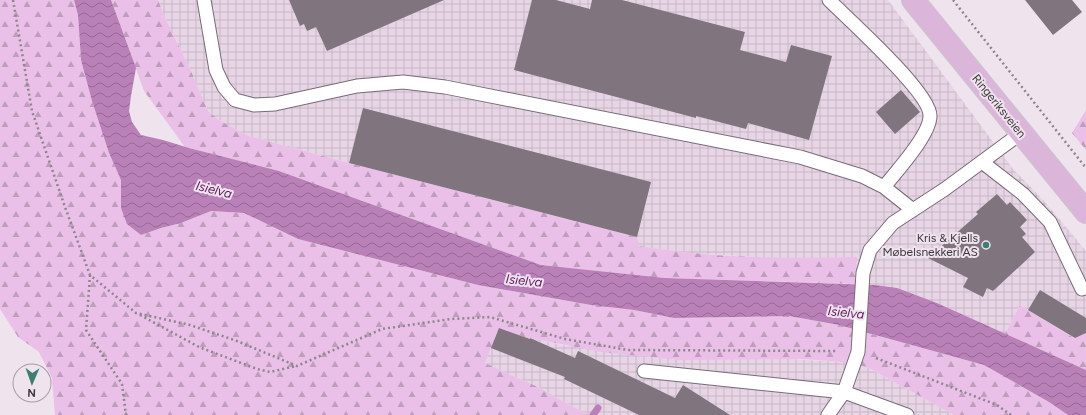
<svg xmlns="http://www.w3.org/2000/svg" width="1086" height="415" viewBox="0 0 1086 415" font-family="Figtree,sans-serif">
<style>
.industrial{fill:url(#industrial-grid)}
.forest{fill:url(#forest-firs)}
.water{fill:url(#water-waves)}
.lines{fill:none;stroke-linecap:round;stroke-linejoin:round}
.stream{stroke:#ba81b8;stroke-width:7}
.building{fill:#80757f}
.service-casing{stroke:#776c76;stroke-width:15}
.primary-casing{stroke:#c8c7c8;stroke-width:24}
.path{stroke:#8d868d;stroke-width:2.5;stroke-dasharray:2 3;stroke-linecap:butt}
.service{stroke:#fff;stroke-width:13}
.primary{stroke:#dcb5da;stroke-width:22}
.poi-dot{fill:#3c7f71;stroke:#efe3ee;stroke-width:1.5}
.labels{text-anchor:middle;stroke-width:4;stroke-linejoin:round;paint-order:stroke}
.street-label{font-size:12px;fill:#3b373b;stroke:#efe3ee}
.poi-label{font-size:12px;fill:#3b373b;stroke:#efe3ee;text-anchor:end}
.water-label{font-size:13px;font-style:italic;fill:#5f195f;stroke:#efe3ee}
</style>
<defs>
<pattern id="industrial-grid" width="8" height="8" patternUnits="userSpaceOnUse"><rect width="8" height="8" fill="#e7d5e6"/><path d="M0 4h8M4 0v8" fill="none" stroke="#c7b7c6"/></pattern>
<pattern id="forest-firs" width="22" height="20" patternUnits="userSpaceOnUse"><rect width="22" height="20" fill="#eac0e8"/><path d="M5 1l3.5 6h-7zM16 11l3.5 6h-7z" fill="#bf9dbd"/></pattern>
<pattern id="water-waves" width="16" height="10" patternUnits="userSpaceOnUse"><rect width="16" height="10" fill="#ba81b8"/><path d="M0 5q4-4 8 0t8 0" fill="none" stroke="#986a97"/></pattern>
</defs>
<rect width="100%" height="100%" fill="#efe3ee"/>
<path class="industrial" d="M158 0H888L1013 169 1045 202 1086 251V333L1075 338 1020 305 1005 334 937 303 875 285 855 284 856 257 787 259 675 252 638 246 637 237 349 163 249 136 219 120 208 111 191 71 166 20Z
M499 328 529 339 530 338 567 346 843 362 867 367 954 415H588L538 387 485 363Z"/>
<path class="forest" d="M0 0H74L78 15 81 60 92 101 109 153 121 180V208L141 235 161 228 181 223 211 211 244 213 298 239 478 285 591 305 634 310 674 318 789 316 839 325 984 365 1049 402 1068 415H954L867 367 843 362 801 359 680 360 601 352 530 338V339L499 328 485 363 538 387 588 415H55L52 378 39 352 18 337 0 309Z
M111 0H158L166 20 191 71 208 111 219 120 249 136 349 163 637 237 639 246C711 258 783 259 857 257L855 284 665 278 541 265 279 171 185 147 144 91Z
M1086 110V150L1072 133Z
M1020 305 1074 338 1086 333V370L1005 334Z"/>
<path class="water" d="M74 0H111L136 68 131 96 129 111 132 122 141 135 163 140 189 148 279 171 541 265 665 278 875 285 897 288 937 303 1086 370V415H1068L1049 402 984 365 839 325 789 316 674 318 634 310 591 305 478 285 298 239 244 213 211 211 181 223 161 228 141 235 127 224 121 208V180L109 153 92 101 81 60 78 15Z"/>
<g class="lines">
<path class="stream" d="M593 415 598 408"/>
</g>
<path class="building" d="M289 0H444L327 51 316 27 307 31 304 24 300 26Z
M532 0H556L590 9 592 0H622L745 32 740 50 786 62 791 45 832 56 809 140 748 123 746 129 696 116V118L514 70Z
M1025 0H1072L1082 12 1053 35Z
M901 90 920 112 895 134 876 112Z
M363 108 651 182 637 237 349 163Z
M997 194 1007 205 1010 202 1027 220 1020 227 1026 234 1022 237 1035 252 993 291 987 288 983 297 963 287 968 278 928 258 978 214 976 212Z
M1040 290 1086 318V333L1075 338 1028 310Z
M499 328 530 339V338L575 358 578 351 675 398 683 385 730 415H639L564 379 565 377 491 348Z"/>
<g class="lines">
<g class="service-casing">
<path id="service" d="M204 0 216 70 224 87 235 100 254 105 275 104 357 86 403 82 445 87 800 157 862 176 884 187 913 210
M829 0C848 19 931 93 930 116 930 135 896 172 884 187
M982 162 1023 194 1050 222 1082 289
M644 371 844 392 907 415
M828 415 844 392 858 352 863 273 870 250 893 223 945 189 1021 133"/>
</g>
<g class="primary-casing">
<path id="primary" d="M913 0 1086 212"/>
</g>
<path class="path" d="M13 0 32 111 65 207 90 275 136 313 190 325 237 341 297 366 382 329 451 319 490 317 565 339 628 350 838 351
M953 0 1086 168
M90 275 86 330 122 384 126 415
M140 315 199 347 257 369 270 372 296 366
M876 358 997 405 1011 415"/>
<use href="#service" class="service"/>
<use href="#primary" class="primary"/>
</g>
<circle class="poi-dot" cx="986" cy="245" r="4"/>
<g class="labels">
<g class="street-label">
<text transform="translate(999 106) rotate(51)" y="4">Ringeriksveien</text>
</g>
<g class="poi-label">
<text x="978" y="242">Kris &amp; Kjells<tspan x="978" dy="14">Møbelsnekkeri AS</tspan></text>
</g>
<g class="water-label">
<text transform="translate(214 189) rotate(14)" y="5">Isielva</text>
<text transform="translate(524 280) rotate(6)" y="5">Isielva</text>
<text transform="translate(846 312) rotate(6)" y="5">Isielva</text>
</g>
</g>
<g transform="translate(32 383) rotate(182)"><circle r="19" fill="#efe3ee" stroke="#a79ea6"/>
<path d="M0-3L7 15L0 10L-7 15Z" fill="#3c7f71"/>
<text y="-6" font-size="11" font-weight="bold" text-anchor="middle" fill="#3b373b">N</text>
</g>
</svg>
